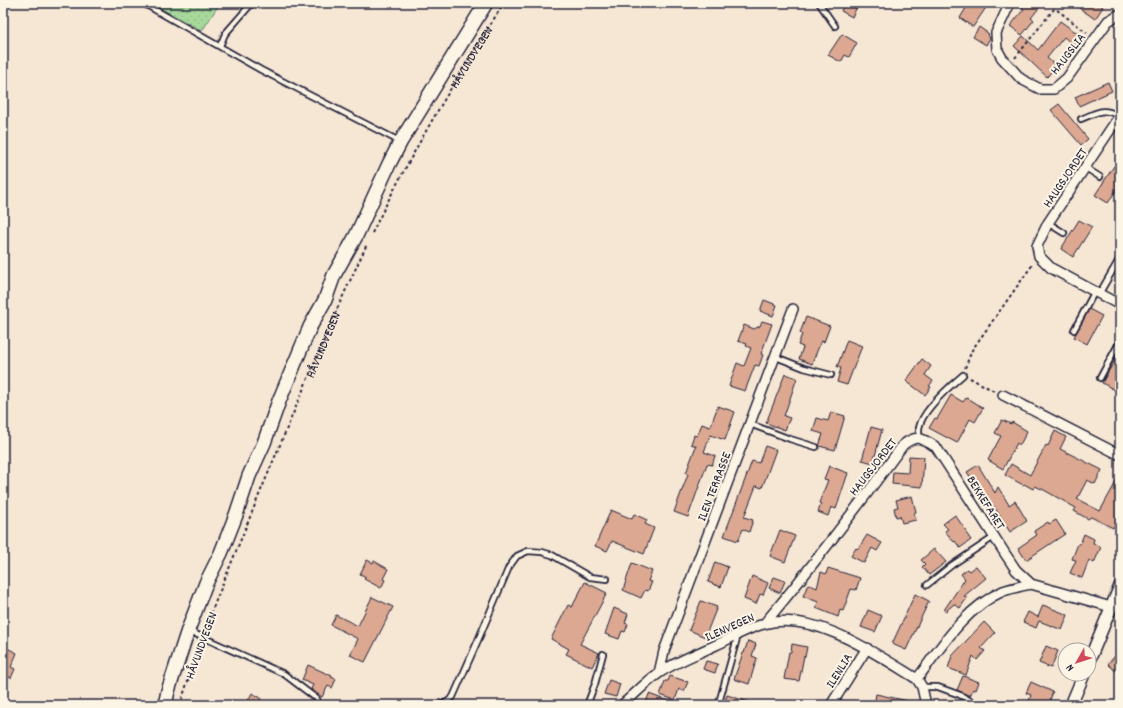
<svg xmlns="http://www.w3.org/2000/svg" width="1123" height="708" viewBox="0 0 1123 708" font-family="Dekko,sans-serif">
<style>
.grass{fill:url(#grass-dots);stroke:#647e6b}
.building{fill:#dca891;stroke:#22223b}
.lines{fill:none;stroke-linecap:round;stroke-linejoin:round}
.service-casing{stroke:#22223b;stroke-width:8}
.minor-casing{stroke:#22223b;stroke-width:12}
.tertiary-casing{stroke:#22223b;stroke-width:14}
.secondary-casing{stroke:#22223b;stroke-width:16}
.path{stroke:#22223b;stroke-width:2;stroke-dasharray:3 3;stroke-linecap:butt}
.service{stroke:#fcf5e5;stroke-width:4.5}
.minor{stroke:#fcf5e5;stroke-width:9}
.tertiary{stroke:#fcf5e5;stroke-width:11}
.secondary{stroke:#fcf5e5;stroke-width:13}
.labels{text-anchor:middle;stroke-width:4;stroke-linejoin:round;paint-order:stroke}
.street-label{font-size:13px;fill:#22223b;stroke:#fcf5e5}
</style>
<defs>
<pattern id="grass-dots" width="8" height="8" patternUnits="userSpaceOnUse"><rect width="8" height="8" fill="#a7d99b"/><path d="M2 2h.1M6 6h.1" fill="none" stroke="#8fba86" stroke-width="1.8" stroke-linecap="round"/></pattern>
</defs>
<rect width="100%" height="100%" fill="#f6e6d4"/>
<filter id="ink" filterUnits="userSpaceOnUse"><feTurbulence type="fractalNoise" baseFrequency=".025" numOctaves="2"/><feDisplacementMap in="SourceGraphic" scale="8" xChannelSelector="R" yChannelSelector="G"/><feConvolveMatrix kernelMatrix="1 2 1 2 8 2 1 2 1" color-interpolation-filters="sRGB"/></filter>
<g filter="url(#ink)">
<path class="grass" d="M151 3H216L218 6 202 31Z"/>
<path class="building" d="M845 3H859L852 17 841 11Z
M969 3H989L973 27 960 18Z
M1017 3H1043L1031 18 1034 20 1022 35 1010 26 1024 9Z
M1072 3H1097L1103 7 1095 19Z
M1060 21 1084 38 1077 48 1064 37 1047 58 1056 66 1047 77 1014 46 1023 36 1038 50Z
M979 27 989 34 988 35 990 38 986 45 973 37Z
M842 34 857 43 849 57 845 55 841 62 828 55Z
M1108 82 1112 91 1079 106 1075 97Z
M1059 104 1088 139 1081 145 1051 110Z
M1114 166 1120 170V184L1108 203 1095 195Z
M1079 220 1092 227 1073 257 1061 249Z
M764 300 777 305 773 316 760 311Z
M1089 309 1102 316 1087 344 1074 337Z
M806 317 830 326 824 342 821 341 812 364 799 359 803 347 798 345 802 334 800 333Z
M762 321 772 324 761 354 763 355 759 366 755 365 745 391 729 386 737 363 744 366 751 348 746 346 747 344 738 341 744 325 754 329 760 326Z
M847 340 862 346 847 385 837 382 841 368 837 367Z
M1120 351V382L1115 390 1102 383Z
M922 359 931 366 925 375 933 381 929 386 931 387 925 395 906 381Z
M785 374 797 378 784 416 790 418 785 430 766 423Z
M951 395 963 402 966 398 971 400 983 408 975 422 970 419 957 443 929 428 935 418 937 419Z
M718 406 735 412 725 440 710 435 704 452 715 456 712 465 707 464 688 517 674 512 688 474 686 473 696 446 691 444 694 435 697 436 702 424 710 427Z
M831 412 845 416 835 450 819 446 823 434 813 431 817 418 828 421Z
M1002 420 1011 424 1012 422 1027 431 1020 445 1017 443 1003 469 988 460 1001 436 995 433Z
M871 427 882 430 873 463 862 460Z
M1055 431 1066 437 1060 449 1102 470 1095 484 1087 480 1077 499 1100 511 1120 475V515L1113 528 1091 517 1088 519 1074 511 1076 508 1044 490 1035 486 1033 489 1024 484 1023 485 1005 475 1011 464 1030 475 1046 445 1048 446Z
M765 446 776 450 762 488 756 486 744 517 753 520 749 532 743 529 738 541 724 536 752 461 759 463Z
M909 456 924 457 922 487 892 484 893 472 908 473Z
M978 465 995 493 998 487 1009 505 1015 501 1027 521 1010 532 993 505 988 508 976 490 978 488 967 472Z
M829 466 848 473 836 509 831 507 828 516 818 512 821 504 819 503 828 480 824 479Z
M912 496 916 512 914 513 916 520 902 523 900 516 896 517 894 508 898 507 896 500Z
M611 510 632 519 634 514 647 520 645 524 654 528 644 554 612 541 607 551 595 546Z
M955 515 967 532 966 533 971 540 960 548 955 541 954 542 945 531 948 529 943 524Z
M1056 520 1065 534 1026 560 1018 548 1037 535 1034 531 1048 522 1049 524Z
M780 530 795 536 785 562 770 556Z
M1084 534 1094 539 1093 543 1101 547 1094 563 1089 560 1082 578 1070 573 1076 560 1072 559 1078 544H1080Z
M867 535 882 543 877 551 872 548 864 563 851 556 856 548 857 549 860 546Z
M934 549 946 562 929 575 922 567 925 564 921 560Z
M367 560 373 563 374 561 388 569 383 579 385 580 381 588 364 579 366 577 360 574Z
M715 562 728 567 721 587 708 582Z
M632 563 652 571 648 581 652 582 648 591 645 590 641 598 623 590Z
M976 566 986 578 964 596 967 598 960 608 954 604 946 611 944 610 965 579 961 574 967 569 969 571Z
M828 568 860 578 856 590 851 589 843 611 840 610 838 617 816 608 818 602 803 596 808 584 817 588 821 572 826 574Z
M752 576 768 583 763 595 760 594 756 604 744 599Z
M774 577 785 581 780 593 769 588Z
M585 582 607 593 580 644 599 653 592 667 566 654 569 649 551 639 568 605 572 607Z
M915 594 929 601 906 650 892 644Z
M372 597 393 607 365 662 350 655 358 639 331 625 336 615 358 626Z
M701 601 717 607 705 637 689 630Z
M1043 605 1068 615 1062 630 1039 621 1036 628 1023 622 1028 612 1038 617Z
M614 608 628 614 625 623 628 624 625 632 622 631 619 639 605 634Z
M868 610 882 616 875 632 861 627Z
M984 622 995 633 981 648 985 651 977 660 973 656 966 675 948 668 952 656Z
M748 641 756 644 752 656 757 658 749 684 734 679 743 653H744Z
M792 644 807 647 805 657 804 656 799 681 784 679 789 652H791Z
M1046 646 1058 651 1051 668 1039 663Z
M5 647 17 653 11 667 15 669 11 678 7 676 3 685V652Z
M1120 650V675L1108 664Z
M706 661 718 664 715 673 703 669Z
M308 665 332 676 331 677 336 679 332 688 328 686 322 697 311 689 313 685 302 680Z
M670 676 688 682 684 691 679 689 675 700 660 695 665 681H668Z
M963 676 979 682 976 690 973 689 970 696 957 690Z
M609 680 620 684 616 697 604 694Z
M1031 682 1053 692 1048 705H1039L1029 701 1031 695 1026 693Z
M252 693 261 698 258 705H246Z
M649 694 676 704V705H645Z
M876 694 908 701V705H874Z
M727 695 752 703V705H724Z"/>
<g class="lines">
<g class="service-casing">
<path id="service" d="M143 3 261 70 399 141
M819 3 835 26
M220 46 225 34 252 3
M1081 119C1099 112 1101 107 1120 116
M1086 168 1100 177
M1048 223 1064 233
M1099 294 1120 258
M1074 330 1095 291
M776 357 804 368 831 375
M1100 378 1120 341
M750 424 790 439 816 447
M919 438C919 435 919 431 919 428 922 411 950 386 963 375
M927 585 952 565 994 537
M189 631 284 674 317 699
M922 687H938L960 695 978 705
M720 699 738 635
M439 705 447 702 453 697 479 638 509 567 517 556 528 551 542 552 552 555 590 577 607 579
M587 705 595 684 603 654"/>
</g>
<g class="minor-casing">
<path id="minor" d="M1010 3 996 33 997 49 1002 58 1021 79 1040 89H1054L1067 78 1108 21 1120 14
M1120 115 1048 223 1037 246 1039 256 1051 268 1120 305
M1003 395 1120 455
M764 624C813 566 858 506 903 445 917 434 922 438 936 447L1006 555 1016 570 1031 584 1111 607
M659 673 664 651 793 309
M917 679C941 647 965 608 1003 591 1012 588 1022 586 1031 584
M622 705C634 695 646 682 659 673 675 662 699 653 716 645 731 638 748 628 764 624 814 610 876 654 917 679L922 687 926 705
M831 705 867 648"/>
</g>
<g class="tertiary-casing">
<path id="tertiary" d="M1089 661 1120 586
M1071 705 1084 674"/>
</g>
<g class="secondary-casing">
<path id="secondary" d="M165 705 168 691 188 630 206 583 221 553 236 515 249 476 264 443 279 401 310 327 325 300 334 275 356 236 389 164 401 141 486 3"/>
</g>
<g class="path">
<path d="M1015 58 1054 9H1056L1087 33"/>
<path id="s1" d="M372 233C411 153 456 78 504 3"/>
<path d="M965 368 972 350 1033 264"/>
<path d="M970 378 994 391"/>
<path id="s2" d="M204 630 259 495 337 309 367 244"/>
<path d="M180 705 200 644"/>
</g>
<use href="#service" class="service"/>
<use href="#minor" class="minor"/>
<use href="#tertiary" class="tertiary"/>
<use href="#secondary" class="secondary"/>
</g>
</g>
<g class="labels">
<g class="street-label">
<text transform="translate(1067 53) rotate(-52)" y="5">HAUGSLIA</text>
<text dy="5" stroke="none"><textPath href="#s1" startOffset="202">HÅVUNDVEGEN</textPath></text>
<text transform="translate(1064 177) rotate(-56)" y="5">HAUGSJORDET</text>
<text dy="5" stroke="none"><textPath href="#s2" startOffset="309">HÅVUNDVEGEN</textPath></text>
<text transform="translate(872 466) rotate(-52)" y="5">HAUGSJORDET</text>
<text transform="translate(713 486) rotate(-69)" y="5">ILEN TERRASSE</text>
<text transform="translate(987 502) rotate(58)" y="5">BEKKEFARET</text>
<text transform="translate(729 626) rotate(-24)" y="5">ILENVEGEN</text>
<text transform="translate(200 645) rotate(-70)" y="5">HÅVUNDVEGEN</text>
<text transform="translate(838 670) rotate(-58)" y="5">ILENLIA</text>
</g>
</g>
<rect width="1123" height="708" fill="none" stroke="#fcf5e5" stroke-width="16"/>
<rect x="8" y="8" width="1107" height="692" fill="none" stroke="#22223b" stroke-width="1.5" filter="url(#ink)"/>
<g transform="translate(1077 662) rotate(231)"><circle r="19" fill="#fcf5e5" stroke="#a5a1a1"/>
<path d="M0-3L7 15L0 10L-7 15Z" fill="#d1495b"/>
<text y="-6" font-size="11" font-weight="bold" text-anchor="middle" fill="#22223b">N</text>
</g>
</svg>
